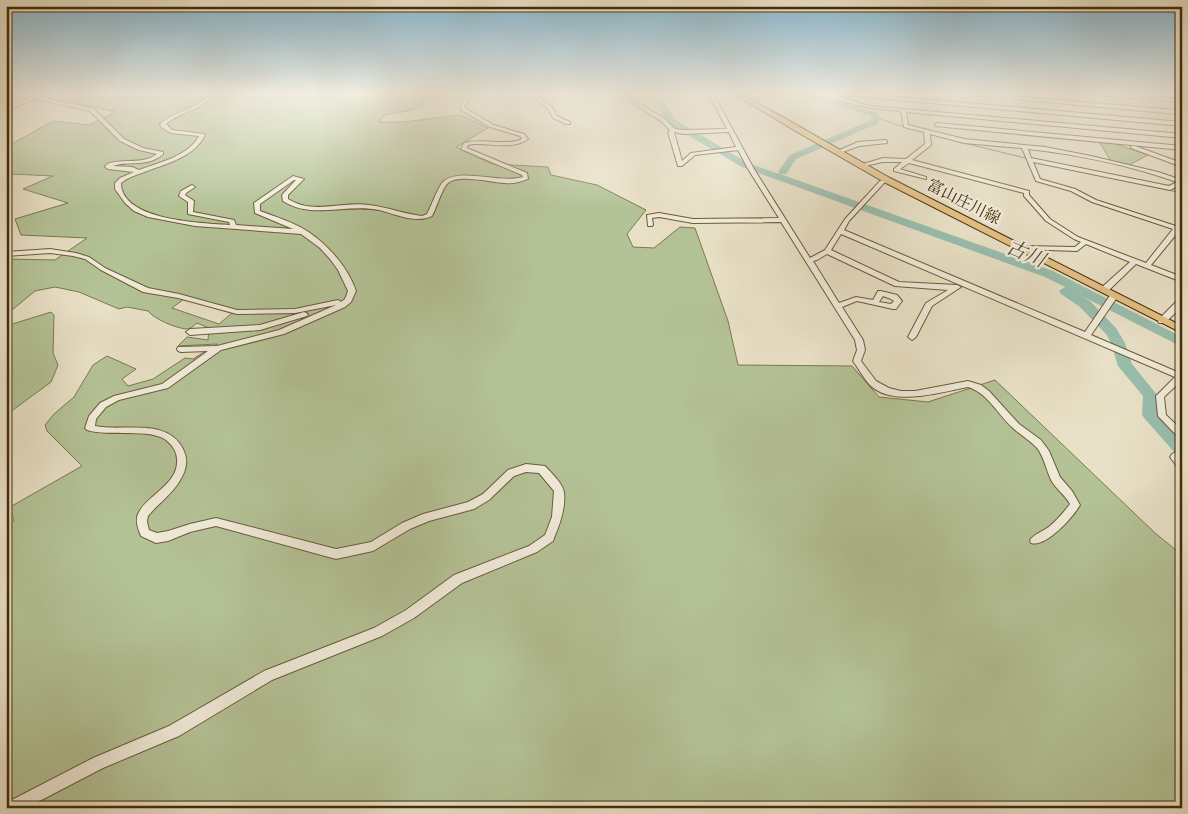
<svg xmlns="http://www.w3.org/2000/svg" width="1188" height="814" viewBox="0 0 1188 814" font-family="'Gentium Book Plus','Noto Serif JP',serif">
<style>
.green{fill:#b4c397;stroke:#7c7850;fill-rule:evenodd}
.lines{fill:none;stroke-linecap:round;stroke-linejoin:round}
.stream{stroke:#77846d;stroke-width:1}
.river{fill:#99beaf;fill-rule:evenodd}
.minor-casing{stroke:#6d5a38;stroke-width:2}
.major-casing{stroke:#442d09;stroke-width:2}
.minor{fill:#f1ecdb;fill-rule:evenodd}
.major{fill:#e4c084;fill-rule:evenodd}
.rail{stroke:#442d09;stroke-width:1;stroke-dasharray:5.5 5.5;stroke-linecap:butt}
.labels{text-anchor:middle;stroke-width:4.5;stroke-linejoin:round;paint-order:stroke}
.far-street-label{font-size:16px;fill:#442d09;stroke:#f1ecdb}
.water-label{font-size:20px;font-style:italic;fill:#595132;stroke:#f1ecdb}
</style>
<rect width="100%" height="100%" fill="#e9e1c7"/>
<filter id="stains"><feTurbulence type="fractalNoise" baseFrequency=".004" numOctaves="4"/><feColorMatrix values="0 0 0 0 .2 0 0 0 0 .09 0 0 0 0 .02 0 0 0 .5 -.17"/></filter>
<radialGradient id="worn" r=".72"><stop offset=".6" stop-color="#630" stop-opacity="0"/><stop offset="1" stop-color="#630" stop-opacity=".3"/></radialGradient>
<path class="green" d="M53 93H423V104L413 110 384 115 379 122H404L460 115 488 128 456 147 492 164 548 167 551 175 597 185 646 210 627 234 633 247 654 248 680 227 695 228 728 321 738 365 852 366 879 397 928 402 995 380 1155 533 1182 555V808H6V525L14 521 10 507 82 466 47 431 45 425 54 414 74 397 93 365 107 356 136 369 122 379 128 386 153 379 185 358 193 359 217 344 178 346 187 337 208 340 209 328 197 323C193 326 191 329 186 329 176 328 154 319 148 311L127 307 119 309 79 292 55 287 35 291 6 315V259L55 260 87 238 21 235 15 219 68 203 23 189 53 176 10 174 6 168V147L53 121 89 125 115 112 73 102 86 94ZM184 299 231 313H232L219 324 172 308Z
M1098 140 1113 143 1148 155 1129 165 1111 161Z
M51 312 54 315 53 353 58 365 51 382 6 415V326Z"/>
<g class="lines">
<path class="stream" d="M877 117 894 124 949 139
M964 143 1029 159
M1144 185 1182 193"/>
<path class="river" d="M652 93H660L674 119 748 163 779 174 778 172 790 155 871 120V116L865 114 802 95 801 93H813L878 113 879 123 796 159 786 174H780L1053 271 1182 337V347L1080 295 1090 301 1116 328 1125 343 1132 364 1157 395 1158 413 1182 439V456L1176 454 1145 419 1142 415 1143 396 1118 366 1111 343 1106 334 1080 307 1061 294 1059 291 1065 287 1045 277 742 167 667 123Z"/>
<g class="minor-casing">
<path id="minor" d="M38 93H54L52 94 37 96 94 109 124 139 143 148 163 152V154C147 168 130 160 113 166L132 167 139 170C158 163 189 156 199 136L171 133 161 127 160 124C175 110 197 110 210 93H214C203 111 181 111 166 124L172 130 204 134 205 135C194 158 164 164 142 173 135 175 127 178 121 183 121 221 203 223 230 225L229 222 188 214V202L179 196 181 191 192 185 195 187 186 193 185 195 194 201 193 212 234 220 236 225 293 229 255 213 254 203 293 176 304 179 288 195V199C313 215 342 201 369 205 387 207 404 214 422 216L427 214C431 207 438 187 443 182 458 167 501 184 523 177L522 175 461 149 464 143C482 138 509 146 522 139L520 136 490 127 461 110V105L468 93H472L465 105V108L494 125 524 134 528 139C514 150 490 143 473 144L468 145 467 148 527 173 528 179C520 182 513 184 505 183 491 183 458 173 447 184 442 189 436 209 432 216 415 224 396 214 379 210 347 203 312 220 283 201L282 195 296 180H294L260 204V211C276 217 293 222 307 231 327 244 348 267 356 291L351 302 345 307 284 334 221 350 168 388 119 400 106 407 96 419 95 426C124 432 167 417 183 449 189 461 186 471 179 482 171 495 158 504 148 516L147 522 149 530 157 533 168 531 190 524 216 518 336 549 371 542 402 523 423 514 468 502 483 494 508 470 526 464 545 466C551 473 562 482 564 492 566 507 560 524 554 538L553 541 537 552 462 583 414 618 382 636 272 680 179 736 103 768 26 808H6V803L93 758 169 726 264 671 374 628 406 610 454 575 529 546 545 535 552 517 554 491 539 473 526 472 514 476 489 500 474 509 429 521 410 529 373 551 336 559 216 526 190 532 168 541 156 543 141 536C138 529 135 521 138 514 146 495 179 485 177 459 177 452 172 445 166 440 150 428 109 437 87 430L85 428 89 416 100 403 114 396 162 384 208 351 181 352 178 351 177 349 178 347 217 346 279 330 336 305 295 313 237 314 178 298 143 292 101 270 85 259 73 256 50 253 6 256V252L50 249 76 253 89 257 105 268 148 288 179 294 237 310 295 309 338 300 341 302 345 299 348 291 338 270 330 259 320 248 301 234 195 226 148 217 134 211 125 203 115 189V183L120 178 134 172 108 169 105 167 107 164C123 158 144 165 157 154L139 150 120 141 90 111 36 99 6 111V108L34 96 6 98V96Z
M530 93H535L552 107 557 116 570 122V124H566L553 118 548 109Z
M617 93H622L665 119 675 129 684 130 727 129 711 98 707 93H711L715 97 754 169 810 258 825 250 845 219 880 181 887 178 890 180 884 183 849 221 844 230 1085 332 1111 294H1117L1118 296 1091 335 1182 374V380L1164 397 1166 415 1182 430V439L1179 438 1158 416 1156 396 1175 377 841 234 831 250 899 282 957 285 961 287 932 306 916 337 912 340 908 337 926 303 948 290 895 286 827 254 817 260 813 261 839 303 856 297 873 300 878 291H881L897 295 902 301 896 309H893L857 301 842 307 863 340 865 350 861 361 876 381 889 388 901 391H915L968 381 981 385 989 391 1019 424 1041 440 1049 451 1060 477 1072 491 1080 505C1073 517 1046 548 1031 543L1030 540C1034 534 1044 531 1050 526 1057 520 1064 512 1070 504 1065 495 1056 489 1051 480 1046 469 1044 457 1037 448 1030 440 1020 435 1013 428 998 415 988 393 968 387 941 392 891 408 869 384 863 377 858 368 853 361L857 350 855 340 781 222 693 223 659 217 652 218 653 225 652 226H648L647 215 659 213 693 219 779 218 748 169 738 150 695 155 682 166H678L668 132 670 130 661 121ZM674 132 684 134 729 132 736 147 691 153 682 161ZM883 296 891 299 894 301 891 304 879 302Z
M773 93H780L749 101 747 100Z
M837 93H853L1182 122V126L842 95V98L870 106 1182 134V138L906 112 908 125 964 139 1045 147 1091 156 1158 172 1182 180V184L1170 190 1033 162 1040 179 1075 189 1096 200 1182 228V232L1179 231 1151 265 1182 277V282L1136 264 1107 292H1101V288L1130 262 1086 244 1077 251 1020 249V247L1022 246 1075 247 1081 242 1074 239 1046 221 1024 196V193L909 163 900 169 926 177V179L894 171V169L902 162H883L860 167V165L883 158 906 159 925 144 924 132 904 127 901 111 870 108 838 100ZM930 134 964 143 1022 148 1036 181 1071 191 1092 202 1173 229 1146 263 1078 237 1050 219 1029 195V191L912 160 931 145ZM1028 149C1076 154 1131 166 1177 182L1169 186 1031 158Z
M955 93H971L1177 110 1180 112 1177 114 957 94Z
M1081 93H1098L1182 100V102L1083 94Z
M937 123 1182 146V150L935 126V124Z
M885 140 887 141V143L859 146 840 153 835 152 858 142Z
M1131 146H1135L1182 163V167L1131 148Z
M1179 299H1182V306L1165 323H1159L1158 321 1159 319Z
M304 312 308 314 307 316 260 330 190 335 186 332 190 329 260 325Z
M1182 448V470L1179 469 1170 457 1172 454Z"/>
</g>
<g class="major-casing">
<path id="major" d="M733 93H740L890 178 1182 326V333L884 182 792 129Z"/>
</g>
<use href="#minor" class="minor"/>
<use href="#major" class="major"/>
<path class="rail" d="M1116 93 1182 98"/>
</g>
<linearGradient id="sky" x2="0" y2="1"><stop stop-color="#88b8d1"/><stop offset="0.45" stop-color="#f5f2e6"/><stop offset="1" stop-color="#f5f2e6" stop-opacity="0"/></linearGradient>
<rect width="1188" height="207" fill="url(#sky)"/>
<g class="labels">
<g class="far-street-label">
<text transform="translate(964 201) rotate(27)" y="6">富山庄川線</text>
</g>
<g class="water-label">
<text transform="translate(1026 253) rotate(23)" y="7">古川</text>
</g>
</g>
<rect width="1188" height="814" fill="none" stroke="#e9e1c7" stroke-width="25"/>
<rect x="8" y="8" width="1173" height="799" fill="none" stroke="#442d09" stroke-width="2.5"/>
<rect x="12" y="12" width="1163" height="789" fill="none" stroke="#442d09"/>
<rect width="100%" height="100%" filter="url(#stains)"/>
<rect width="100%" height="100%" fill="url(#worn)"/>
</svg>
